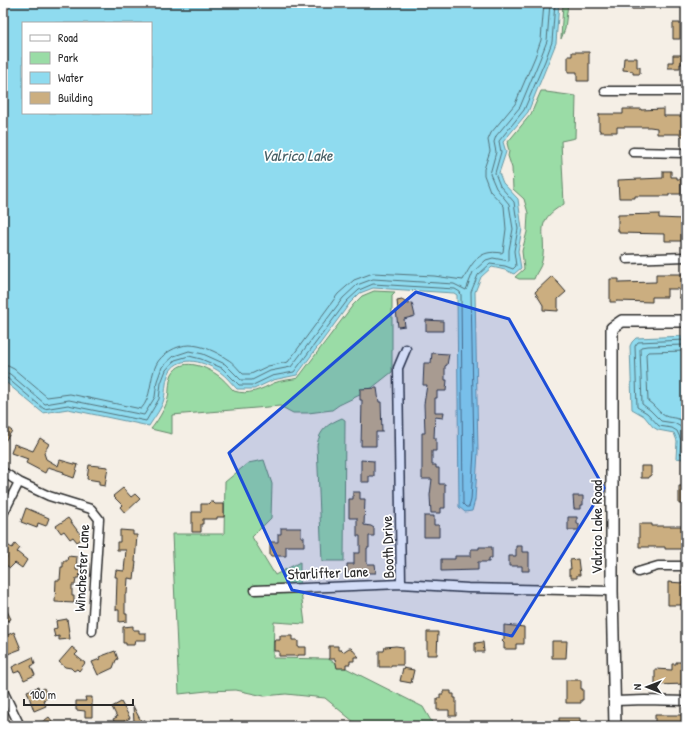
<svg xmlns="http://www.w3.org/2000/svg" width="689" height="729" viewBox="0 0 689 729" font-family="'Patrick Hand',sans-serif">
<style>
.green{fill:#9adca6;stroke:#628468}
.water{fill:#8fdbef;stroke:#6795a1;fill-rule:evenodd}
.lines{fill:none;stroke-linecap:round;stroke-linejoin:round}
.shore{stroke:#537179;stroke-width:1}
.building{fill:#cbae80;stroke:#2b2b2b}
.street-casing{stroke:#2b2b2b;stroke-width:11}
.secondary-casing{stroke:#2b2b2b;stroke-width:14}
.street{stroke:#fff;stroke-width:8}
.secondary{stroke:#fff;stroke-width:11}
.marked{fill:#1d4ed8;fill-opacity:0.2;stroke:#1d4ed8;stroke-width:3;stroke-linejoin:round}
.labels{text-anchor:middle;stroke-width:3.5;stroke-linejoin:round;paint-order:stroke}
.street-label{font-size:15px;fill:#2b2b2b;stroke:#fff}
.water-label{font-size:16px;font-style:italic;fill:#496066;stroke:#fff}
</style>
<rect width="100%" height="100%" fill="#f5efe6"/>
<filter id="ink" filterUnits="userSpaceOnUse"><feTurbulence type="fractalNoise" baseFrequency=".025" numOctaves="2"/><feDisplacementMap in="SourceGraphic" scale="8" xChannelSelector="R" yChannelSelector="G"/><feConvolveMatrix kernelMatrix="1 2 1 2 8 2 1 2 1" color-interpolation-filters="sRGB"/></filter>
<g filter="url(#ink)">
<path class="green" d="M563 3H568L565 29 561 39Z
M541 91H546V92L576 96 575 138 561 141 564 204C531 223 548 233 542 261 541 268 536 272 534 279H519L515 277 524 269 522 251 527 232 528 213 524 199 513 189 512 168 508 156 509 151 507 143 531 114Z
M374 291 395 292 392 295V372L368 391 339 405 332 410 308 413H293L280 406 172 415V434L151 429C157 422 164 410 167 402 170 393 168 383 172 374 181 357 204 366 216 374 223 378 229 386 234 391 248 396 262 389 274 383 281 380 291 380 298 378L353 305 362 296Z
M342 418 345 420 344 561H322L317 445C320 429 328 424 342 418Z
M264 460 272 484 271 518 252 537 275 575 300 562V585L251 587V594L301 592 305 624 274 622 273 658 328 659 423 707 434 726H364L354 722 325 698 286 694 264 696 236 690 207 691 179 694 172 534H224L225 482 248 463Z"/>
<path class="water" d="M3 3H559L556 43 548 63 528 112 503 142 506 152 499 173 503 183 518 199 522 229 518 251 521 268 514 274 505 270 492 267 481 277 475 292 478 452 475 500 472 511 465 512 459 507 457 295 454 293 373 288 360 293 350 303 297 375 273 380 254 389H237C232 384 226 376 220 372 206 362 181 354 170 371 165 380 166 390 164 399 162 408 154 418 149 426L68 409 43 413 3 380ZM23 23H151V113H23Z
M686 336V458L683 459 676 458 677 441 674 433 658 430 653 427 644 416 632 409 630 346 632 342 636 338Z"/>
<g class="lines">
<path class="shore" d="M686 340 638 342 635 346 637 407 647 413 659 426 672 428 677 431 681 440 680 453 686 455
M686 345 647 346 641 347 640 349 642 404 650 410 661 421 674 423 681 427 685 438 686 450
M686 351 648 352 646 354 648 401C654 405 657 410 662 414 669 420 678 415 686 424
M3 366H8L14 369 47 397 70 394 141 409C152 397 149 380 156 365 161 354 177 345 189 345 202 345 217 352 227 359 233 362 238 369 243 374H251L268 366 288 362 338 294 354 280 373 273 434 276 463 280C472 263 479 249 501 253L503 252 506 229 504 206 490 191 484 175V169L490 151 488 140 491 133 515 104 535 57 541 40 544 3
M3 372 10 374 45 404 69 400 144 415 155 397 157 381 162 367 174 356 189 351 203 354 225 364 241 380H252L270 371 291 367 343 298 357 285 373 279 454 284 466 290 473 272 486 260 493 258 509 261V250L513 229 509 204 496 188 490 174 496 152 494 142 496 136 520 107 540 59 547 41 550 3
M3 377 7 378 44 409 68 405 146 421 159 399 161 383 166 370 175 360 189 356 201 359 222 368 239 385H253L272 376 294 372 347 301 359 290 373 284 455 289 460 292 461 295 463 504 466 507H469L471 500 474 451 471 292 478 275 490 264 505 266 513 269 516 266 514 251 518 229 514 202 500 186 495 173 501 152 499 141 524 110 545 61 552 42 555 3"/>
</g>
<path class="building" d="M631 3H643V9H631Z
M673 23H680V39H673Z
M572 52H589V81H577V72H568V56H572Z
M673 55H682V64H680V68H668V62H673Z
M624 58H637V67H640V74H633V71L623 70Z
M623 109H641V110L664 109V116H686V136H680V134H657V128L650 127H617V132H600V130H599V114H623Z
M663 171H671V177H677V179H681V194H669V196H635V198H619L618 180 663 178Z
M659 214V218L683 219V241H665V234L619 233V231H618V215Z
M656 274H686V297L679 298V289H667V297H652V302L616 301V302H610V279H619V283L656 282Z
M552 276 566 292 558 299V311L543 310V305L535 292Z
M402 300 408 304 412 303 415 316 404 319 405 326 398 327 396 310 398 309 397 301Z
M426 320 443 321V331H426Z
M432 353 449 354 447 365 445 366V380H447L446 391H437V398H435V412H444L443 418 435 417 434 438H436V451H432V465H436V468H439V484H445V508H441V513H431L430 495 432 479H422V433H425L424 404 427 385H423L424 363H431Z
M377 388 379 402H381L382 432H376V446H361L362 400H360V389Z
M3 424 12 431 3 444Z
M40 438 49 444 44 453 46 459 58 466 60 460 78 465 74 478 63 474 64 472 48 467 45 473 26 463 28 459 11 453 14 444 33 451Z
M361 460 374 461V476H369V482H361Z
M89 465 108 467 105 486 99 485V481L87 479Z
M641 466H651V476H649V478H641Z
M679 486H686V504H679Z
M123 488 131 497 135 494 140 499 125 513 120 507 122 505 113 496Z
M353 492H360V499H365L364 525 371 526 374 528V536H369V548H367V564H375L376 573H347V564H354V553H360V536H357V518H349V499H353Z
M573 496H583V505H581V509H574Z
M210 502H213L215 504H224V517H217V519H203V524H201V532H192V512H201V504H208Z
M26 508 49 518 46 526 38 523 37 528 21 522Z
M424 516H434V525H439V537H424Z
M568 517H577V524H579V530H568Z
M68 518 83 538 77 542 73 537 70 539 64 531 61 533 56 526Z
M639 524H652V526H686V547H685V549H665V547H639Z
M281 528H301V537H304V546H286V556H270V542H278V534H281Z
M120 530 133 531V535H137L135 562H136L134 579 128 578 127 594H125V614H127V621L119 622V610H116L117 577H115L116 570 124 571 126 550H117V542H120Z
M6 544 12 548 15 544 20 548 17 552 27 560 22 568 15 563 10 568 3 563 7 557 3 554V547Z
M516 546H522V552H529V571H522V566H509V556H516Z
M479 547H492V558H489V562H478V570L441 571V559H455V556H471V549H479Z
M68 556 77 557 76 570 80 571 79 578H76L75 585H72V596H74V603L55 602 56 580H60L61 567H63V561H67Z
M578 559 580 575H577V578H571V575H569V569H571L570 560Z
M668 582 683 583V605H668Z
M7 611 11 619 3 623V613Z
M67 619 70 639 59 640V636L55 637 53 629 57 628 56 621Z
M504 625 524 627V644H516V649H504V643L502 641 504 639Z
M133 626V630H139V633H146V640H135L134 645H126V643H123V627Z
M14 632 21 649 5 655 3 650V637Z
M427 632H438L437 655H427Z
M280 636H292V640H297V641H298V647H306V655H298V656H279V651H274V641H275V640H280Z
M552 641H567L566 658H552Z
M483 642 484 652H475V643Z
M329 646H338V650H341L343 652 349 648H351L359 657H354V661H350V664H346V668H337L335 659H329Z
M396 646 403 647V665H391V667H379V651H384L385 647Z
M72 647 78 652 75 655 85 663 79 671 77 669 74 671 71 668 65 667 59 662Z
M115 651 118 659 116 660 113 668 98 675 92 662 100 659 99 657Z
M33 657 35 664 31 666 35 675 24 680 20 671 14 673 12 667Z
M676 662H686V684L655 685V669L672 670V664H676Z
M403 668 414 670 411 683 400 681Z
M566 680H581V689H583V700H581V703H566Z
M38 687 39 691 44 688 48 698 43 700 46 706 34 711 27 691Z
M443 691H451V694H454V698H456V716H449V710H437V698H440V694H443Z
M85 697H92V717H85V711L76 710V701H86Z
M121 702 130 718 116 726 113 719 117 717 112 707Z
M133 706 141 721 145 720 146 726H129V723L134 722Z
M655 715H686V726H655Z
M49 717 56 726H37Z
M559 718H580V726H565V724H559Z"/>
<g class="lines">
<g class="street-casing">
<path id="street" d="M605 91H686
M633 152 686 153
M627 259 686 257
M3 472 19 482 49 496 91 509 99 519 92 631
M3 514 19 482
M638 572 658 566H686
M401 584 398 368 406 349
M255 590 401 584 468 588 612 591
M3 691 20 726
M615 701 645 700 686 701"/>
</g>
<g class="secondary-casing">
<path id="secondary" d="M615 726 612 591V328L622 321H686"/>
</g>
<use href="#street" class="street"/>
<use href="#secondary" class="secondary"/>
</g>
</g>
<path class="marked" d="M416 292 509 319 604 488 512 636 292 590 229 453Z"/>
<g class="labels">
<g class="street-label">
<text transform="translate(597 527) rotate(-90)" y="5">Valrico Lake Road</text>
<text transform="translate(388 547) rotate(-92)" y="5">Booth Drive</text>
<text transform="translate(82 568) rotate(-87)" y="5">Winchester Lane</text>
<text transform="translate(328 573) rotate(-2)" y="5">Starlifter Lane</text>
</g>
<g class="water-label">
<text x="297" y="161">Valrico Lake</text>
</g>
</g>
<rect width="689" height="729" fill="none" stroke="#fff" stroke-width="16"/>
<rect x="8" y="8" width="673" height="713" fill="none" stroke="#2b2b2b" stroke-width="1.5" filter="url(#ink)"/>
<rect x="22" y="22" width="130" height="92" fill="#ffffff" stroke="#aaaaaa"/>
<rect x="30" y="35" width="20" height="6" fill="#ffffff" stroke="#aaaaaa"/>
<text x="58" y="42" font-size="12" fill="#2b2b2b">Road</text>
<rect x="30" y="52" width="20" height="12" fill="#9adca6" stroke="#aaaaaa"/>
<text x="58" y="62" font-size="12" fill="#2b2b2b">Park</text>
<rect x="30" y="72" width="20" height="12" fill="#8fdbef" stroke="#aaaaaa"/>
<text x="58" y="82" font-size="12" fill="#2b2b2b">Water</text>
<rect x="30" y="92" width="20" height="12" fill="#cbae80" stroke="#aaaaaa"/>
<text x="58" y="102" font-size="12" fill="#2b2b2b">Building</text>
<g transform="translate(647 687) rotate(270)" stroke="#ffffff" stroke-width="3" paint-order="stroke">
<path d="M0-3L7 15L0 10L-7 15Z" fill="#2b2b2b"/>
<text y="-6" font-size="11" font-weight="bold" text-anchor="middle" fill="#2b2b2b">N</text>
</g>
<path d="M24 699v6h109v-6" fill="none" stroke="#2b2b2b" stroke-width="2"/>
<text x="30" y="699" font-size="12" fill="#2b2b2b" stroke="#ffffff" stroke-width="3" paint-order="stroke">100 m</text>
</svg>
